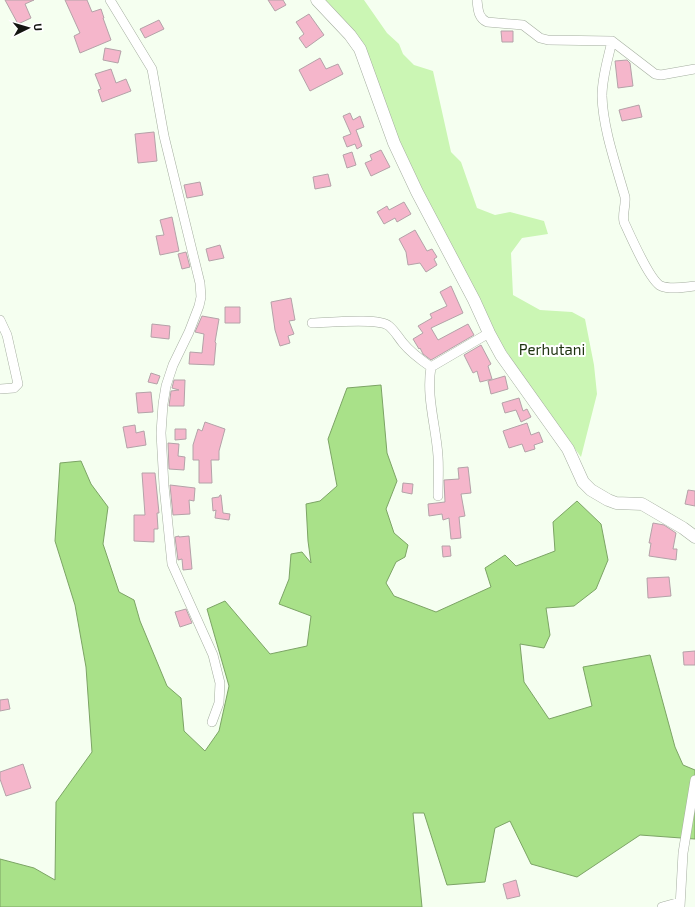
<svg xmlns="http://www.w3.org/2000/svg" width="695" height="907" viewBox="0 0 695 907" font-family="'Exo 2',sans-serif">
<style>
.green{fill:#cbf6b4}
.water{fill:#a9e189;stroke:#7ca465}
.building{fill:#f5b6cb;stroke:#b4a2a8}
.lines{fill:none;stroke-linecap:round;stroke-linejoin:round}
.street-casing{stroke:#a5aea0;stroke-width:10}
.secondary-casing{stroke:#a5aea0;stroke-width:13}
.street{stroke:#fff;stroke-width:9}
.secondary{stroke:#fff;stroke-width:12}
.labels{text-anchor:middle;stroke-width:4;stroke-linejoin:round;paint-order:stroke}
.park-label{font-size:15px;fill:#1d320f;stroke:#fff}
</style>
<rect width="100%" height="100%" fill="#f5fff0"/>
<path class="green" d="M322 0H364L387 33 399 44 403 54 414 65 433 71 451 152 461 162 477 208 495 215 510 212 544 221 548 234 522 238 511 253 513 295 540 310 572 312 585 319 594 365 597 394 581 457 538 399 496 336 397 141 364 49Z"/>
<path class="water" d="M381 385 387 453 397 481 386 509 394 533 408 545 405 557 396 562 386 583 394 596 436 612 491 587 485 568 505 555 516 566 555 551 553 522 577 501 601 524 608 560 596 589 574 606 546 608 550 635 544 648 520 644 524 682 549 719 592 706 583 667 650 655 675 747 683 765 695 770V839L640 835 577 877 531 864 510 821 495 828 485 882 447 885 424 813H413L422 907H0V859L34 868 55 880 56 802 92 752 86 667 75 605 55 541 60 463 81 461 91 484 108 507 103 544 119 592 134 600 140 621 167 686 181 698 184 731 205 751 219 731 229 686 207 609 225 601 270 654 307 646 311 616 279 604 289 579 291 554 302 552 311 563 308 541 306 504 320 501 337 486 328 439 347 388Z"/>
<path class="building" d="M5 0H34L25 4 31 18 18 24Z
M65 0H87L92 12 101 9 104 18H103L111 40 80 53 74 36 80 33Z
M268 0H283L286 5 275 11Z
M309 14 324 35 306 48 299 38 304 34 296 22Z
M159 20 164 29 145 38 140 29Z
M501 31H513V42H502Z
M105 48 121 51 118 63 103 60Z
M320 58 326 69 338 64 343 74 310 91 299 70Z
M627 60 630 63 633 86 618 88 615 61Z
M111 69 116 83 126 79 131 91 102 102 98 90 101 89 95 74Z
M639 105 642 117 622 121 619 110Z
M350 113 353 120 360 116 364 127 356 130 362 146 357 149 355 144 347 147 343 137 351 134 343 116Z
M154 132 157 161 138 163 135 134Z
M381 150 390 167 371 176 365 163 372 160 370 155Z
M352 152 356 165 347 168 343 155Z
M328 174 331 186 315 189 313 177Z
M200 182 203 195 187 198 184 185Z
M404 202 411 214 397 222 395 218 384 224 377 212 387 206 389 210Z
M172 217 179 251 160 255 156 236 164 235 160 220Z
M415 230 427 251 432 249 437 257 434 259 437 265 426 272 420 263 408 265 406 252 399 239Z
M220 245 224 258 209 261 206 249Z
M186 252 190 267 182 269 178 254Z
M451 286 463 313 431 328 438 340 468 324 474 335 431 360 423 354 420 348 419 349 413 339 423 333 418 326 432 318 430 314 447 306 440 292Z
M291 298 295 320 289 321 294 334 288 336 290 343 280 346 275 330 271 302Z
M225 307H240V323H225Z
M202 316 219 319 215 342 216 343 214 365 189 364 190 352 202 353 204 334 195 332Z
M152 324 170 326 169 339 151 337Z
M481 345 491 364 488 366 492 379 480 382 477 371 473 373 464 355Z
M151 373 160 376 157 384 148 382Z
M505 376 508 389 491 394 488 381Z
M174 380H185L184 406H169L171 391 179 390 172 388Z
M151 392 153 412 138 413 136 393Z
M519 398 523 411 527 409 531 417 521 422 516 410 505 413 502 403Z
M205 422 225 429 219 451V460H211L212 483H199V460H193V445L198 429 202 431Z
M527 423 531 435 539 432 543 442 534 445 535 449 525 452 522 444 509 448 503 431Z
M135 425 136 433 144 431 146 445 127 448 123 427Z
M175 429H186V439L175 440Z
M168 443 179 444 178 456 185 457 184 470 169 469Z
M468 467 471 493 461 494 465 516 459 517 461 538 451 539 449 518 443 520 442 514 429 516 428 504 445 502 444 480 459 479 458 468Z
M142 473H155L159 513H157L158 529H154V542L134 541V515H145Z
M403 483 413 484 412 494 402 492Z
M170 485 195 488 194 501 189 500 190 514 173 515Z
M688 490 695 491V506L685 504Z
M220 495H221L223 513 230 514 229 520 215 518 216 510 213 511 212 498 219 497Z
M653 523 664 525 676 533 673 549H677L676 560 649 556 651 543H649Z
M179 536V537L189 536 192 569 183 570 182 559 178 560 175 537Z
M442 546H450L451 556 443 557Z
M669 577 671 596 648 598 647 578Z
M186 609 192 623 180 627 175 612Z
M695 651V665H684L683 652Z
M8 699 10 709 0 711V700Z
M23 764 31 788 6 796 0 779V772Z
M516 880 520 896 507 899 503 884Z"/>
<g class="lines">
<g class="street-casing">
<path id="street" d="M110 0 152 69 164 136 200 283 201 297 199 306 189 332 173 365 166 386 163 404 161 433 164 486 172 564 213 655 220 683 219 703 212 722
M477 0C478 9 478 18 487 22L523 25 540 38 548 40 612 41 655 74 661 75 695 69
M612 41C608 59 602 77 602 96 603 129 616 165 625 197 626 206 622 214 624 222 630 235 650 281 661 286 671 290 685 287 695 286
M0 320 7 335 18 384 14 388 0 389
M312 323C328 323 378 317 389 326 395 331 398 337 403 343 411 353 421 360 431 367
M438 496C438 482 439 469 438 456 436 426 426 397 431 367L489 333
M662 907 680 902
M680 907 683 853 695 780"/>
</g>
<g class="secondary-casing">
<path id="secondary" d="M317 0 350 35 360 49 394 143 417 192 474 300 489 333 501 355 568 449 583 482 591 490 608 500 616 503 642 504 683 528 695 537"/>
</g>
<use href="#street" class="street"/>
<use href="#secondary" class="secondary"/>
</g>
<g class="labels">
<g class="park-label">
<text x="552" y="355">Perhutani</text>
</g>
</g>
<g transform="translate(28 28) rotate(85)" stroke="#ffffff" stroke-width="3" paint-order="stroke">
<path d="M0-3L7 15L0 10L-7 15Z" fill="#131611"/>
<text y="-6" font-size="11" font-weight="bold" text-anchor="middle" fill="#131611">U</text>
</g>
</svg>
